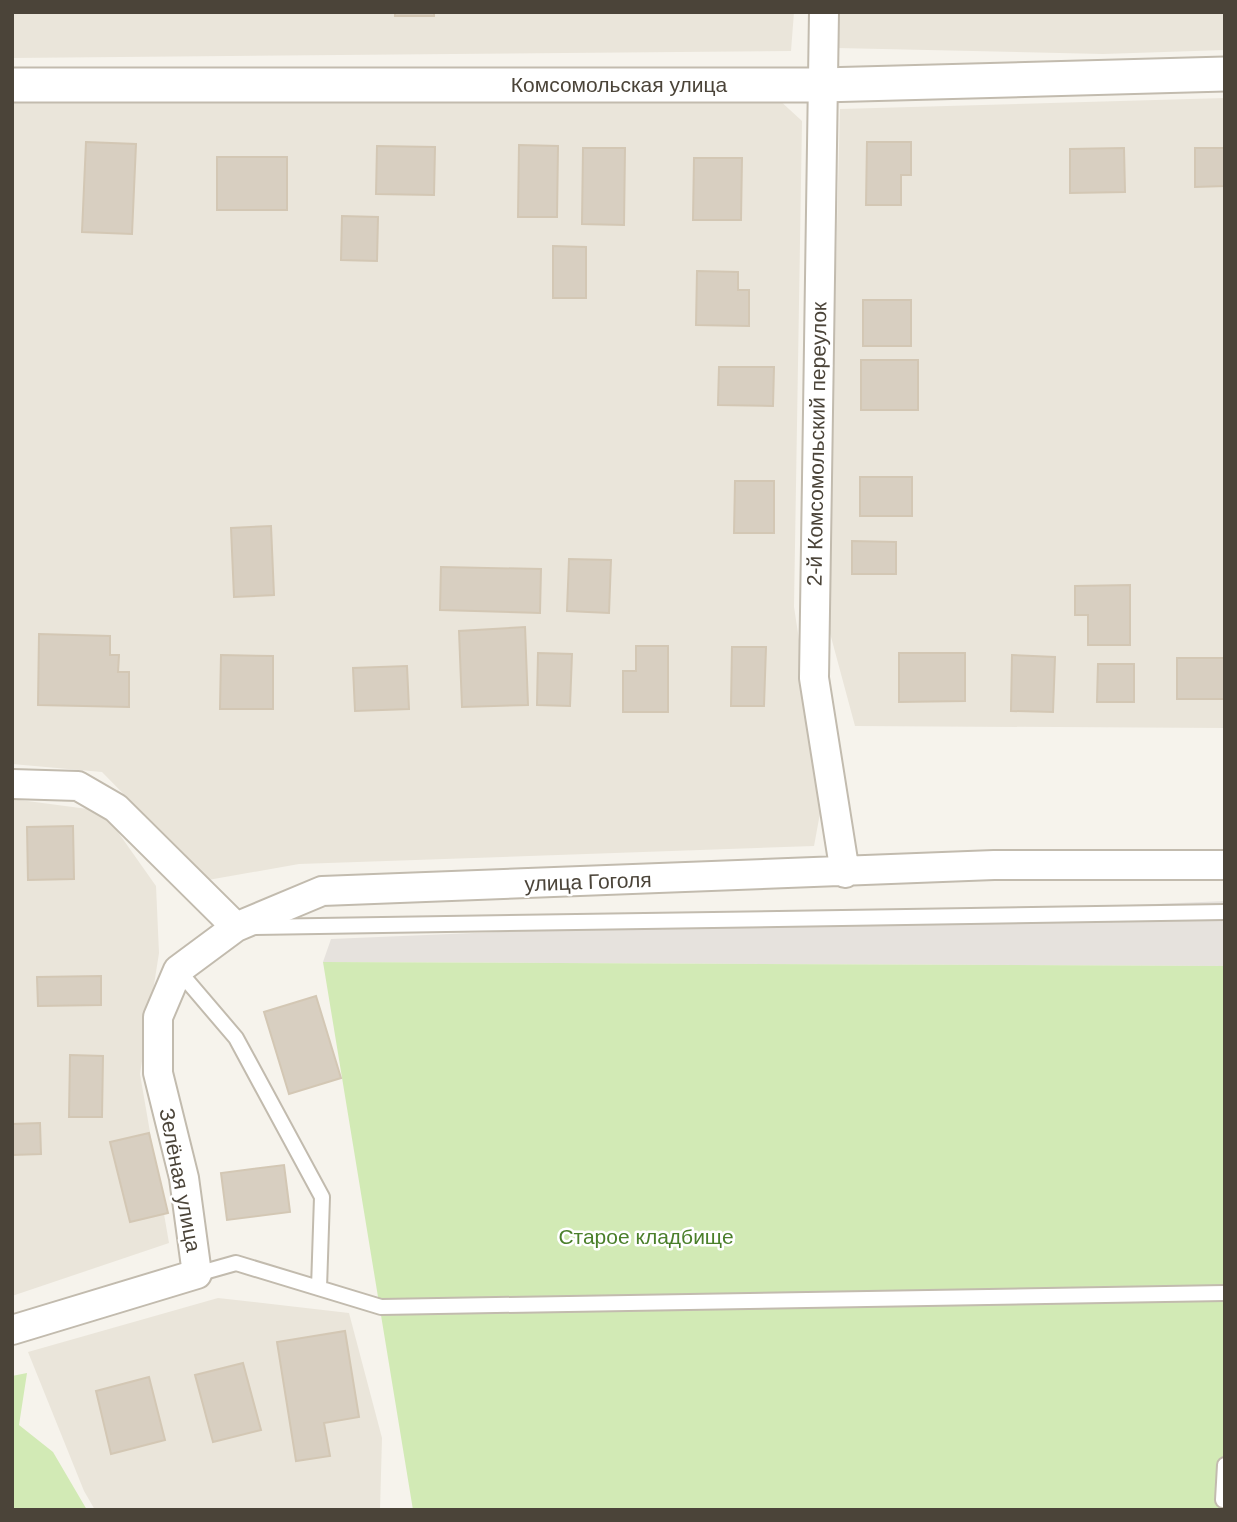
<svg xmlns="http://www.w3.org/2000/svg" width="1237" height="1522" viewBox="0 0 1237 1522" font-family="Helvetica,sans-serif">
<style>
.residential{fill:#eae5da}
.industrial{fill:#e6e2dd}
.green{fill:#d2eab5}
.building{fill:#d8cfc1;stroke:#d3c7b4;stroke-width:2}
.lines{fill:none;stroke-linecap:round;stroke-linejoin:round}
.service-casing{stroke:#c2bbae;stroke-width:18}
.minor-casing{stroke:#c2bbae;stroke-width:32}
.tertiary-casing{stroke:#c2bbae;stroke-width:37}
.service{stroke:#fff;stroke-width:14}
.minor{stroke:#fff;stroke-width:28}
.tertiary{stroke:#fff;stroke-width:33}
.labels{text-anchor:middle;stroke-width:5;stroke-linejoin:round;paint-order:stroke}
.street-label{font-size:21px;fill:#4b4439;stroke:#fff}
.park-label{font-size:21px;fill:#4a7f2a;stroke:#fff}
</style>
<rect width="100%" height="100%" fill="#f6f3ec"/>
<path class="residential" d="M12 12H794L791 51 12 58Z
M838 12H1225V50L1103 54 837 48Z
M777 98 802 121 794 607 823 797 814 846 299 864 208 880 102 772 12 764V101Z
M1225 98V728L855 726 827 622 840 109Z
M12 799 103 811 156 886 159 953 140 1074 169 1243 12 1296Z
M218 1298 349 1313 382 1438 380 1510H95L84 1491 28 1352Z"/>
<path class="industrial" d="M1225 901V966L323 962 331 939Z"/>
<path class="green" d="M323 962 1225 966V1510H413Z
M27 1373 19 1425 53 1452 87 1510H12V1376Z"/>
<path class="building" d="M395 12H434V16H395Z
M86 142 136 144 132 234 82 232Z
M867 142H911V175H901V205H866Z
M519 145 558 146 557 217H518Z
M377 146 435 147 434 195 376 194Z
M583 148H625L624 225 582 224Z
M1124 148 1125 192 1070 193V149Z
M1195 148H1225V186L1195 187Z
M217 157H287V210H217Z
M694 158H742L741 220H693Z
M342 216 378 217 377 261 341 260Z
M553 246 586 247V298H553Z
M697 271 738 272V290H749V326L696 325Z
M863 300H911V346H863Z
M861 360H918V410H861Z
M719 367H774L773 406 718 405Z
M860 477H912V516H860Z
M735 481H774V533H734Z
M271 526 274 595 234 597 231 528Z
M852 541 896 542V574H852Z
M569 559 611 560 609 613 567 611Z
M441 567 541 569 540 613 440 610Z
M1130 585V645H1088V615H1075V586Z
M525 627 528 705 462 707 459 631Z
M39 634 110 636V655H119L118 672H129V707L38 705Z
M636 646H668V712H623V671H636Z
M732 647H766L764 706H731Z
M538 653 572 654 570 706 537 705Z
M899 653H965V701L899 702Z
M221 655 273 656V709H220Z
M1012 655 1055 657 1053 712 1011 711Z
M1177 658H1225V699H1177Z
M1098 664H1134V702H1097Z
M407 666 409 709 355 711 353 668Z
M73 826 74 879 28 880 27 827Z
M101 976V1005L38 1006 37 977Z
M316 996 341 1078 289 1094 264 1012Z
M70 1055 103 1056 102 1117H69Z
M40 1123 41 1154 12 1155V1124Z
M149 1133 168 1213 130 1222 110 1142Z
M284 1165 290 1212 227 1220 221 1173Z
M345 1331 359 1417 324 1423 330 1456 296 1461 277 1342Z
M243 1363 261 1430 213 1442 195 1375Z
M149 1377 165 1440 111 1454 96 1391Z"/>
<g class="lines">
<g class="service-casing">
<path id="service" d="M255 927 1225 912
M178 970 236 1038 322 1197 319 1288
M197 1274 236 1263 381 1307 1225 1293
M1223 1500 1225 1465"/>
</g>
<g class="minor-casing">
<path id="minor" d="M824 12 814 678 845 873
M12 784 78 786 116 808 236 927
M12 1330 197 1274 184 1178 158 1073V1017L178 970 236 927 322 891 994 865H1225"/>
</g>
<g class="tertiary-casing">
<path id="tertiary" d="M12 85H822L1225 74"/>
</g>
<use href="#service" class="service"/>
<use href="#minor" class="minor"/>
<use href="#tertiary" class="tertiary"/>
</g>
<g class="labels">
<g class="street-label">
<text x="619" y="92">Комсомольская улица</text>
<text transform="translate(817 444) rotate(-89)" y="7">2-й Комсомольский переулок</text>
<text transform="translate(588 882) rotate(-2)" y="7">улица Гоголя</text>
<text transform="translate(180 1180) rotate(79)" y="7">Зелёная улица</text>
</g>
<g class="park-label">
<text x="646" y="1244">Старое кладбище</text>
</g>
</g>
<rect width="1237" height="1522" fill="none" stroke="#4b4439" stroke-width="28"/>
</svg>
